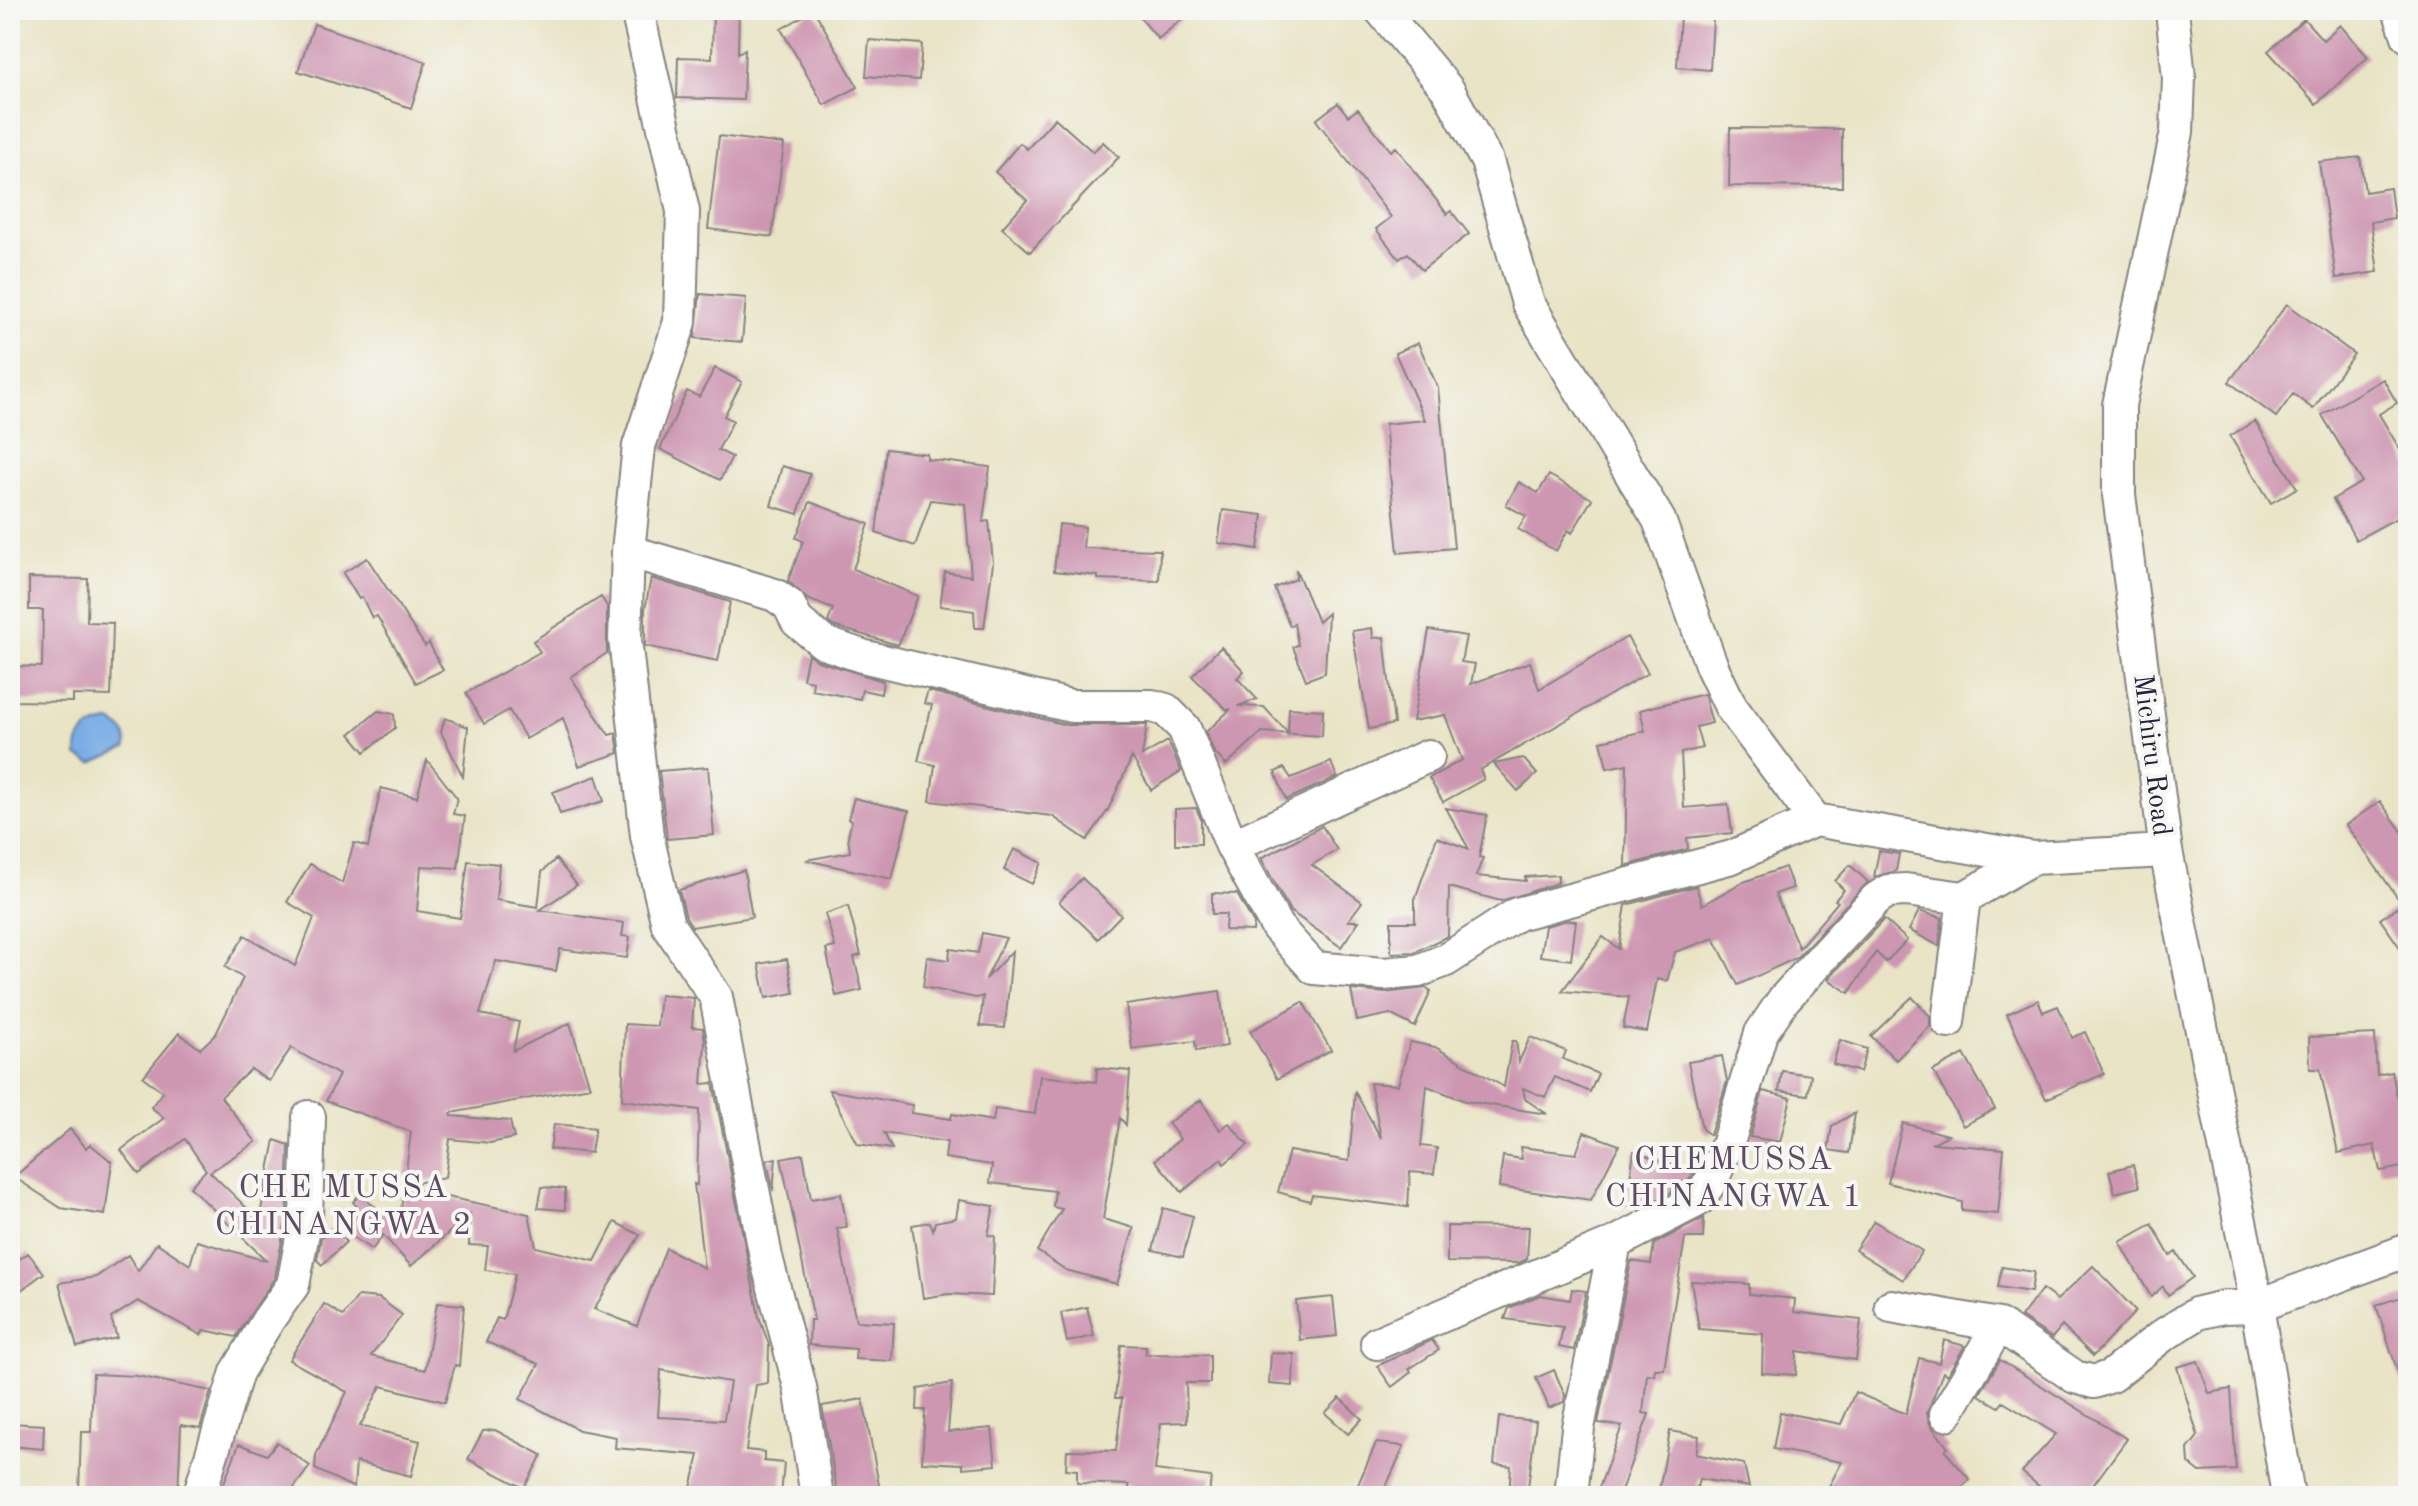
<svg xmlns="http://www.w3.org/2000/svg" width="2418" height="1506" viewBox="0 0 2418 1506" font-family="'Old Standard TT',serif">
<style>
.water{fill:#7aade6;stroke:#4e6890;stroke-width:2}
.building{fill:#cd96b1;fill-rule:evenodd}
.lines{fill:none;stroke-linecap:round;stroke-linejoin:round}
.minor-casing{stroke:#868380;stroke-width:36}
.minor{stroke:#fff;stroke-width:32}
.labels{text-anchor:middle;stroke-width:8;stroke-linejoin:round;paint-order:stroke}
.street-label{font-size:28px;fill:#22223b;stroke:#f6f6f2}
.quarter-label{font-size:32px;letter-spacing:2px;fill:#5e4b64;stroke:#f6f6f2}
</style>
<rect width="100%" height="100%" fill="#f6f6f2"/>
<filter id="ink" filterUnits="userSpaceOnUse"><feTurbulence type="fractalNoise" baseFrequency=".0125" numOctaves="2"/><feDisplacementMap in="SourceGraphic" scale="16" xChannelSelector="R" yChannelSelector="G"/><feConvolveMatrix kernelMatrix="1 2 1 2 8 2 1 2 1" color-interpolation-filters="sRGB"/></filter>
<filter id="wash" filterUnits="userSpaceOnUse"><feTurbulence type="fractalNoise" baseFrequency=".006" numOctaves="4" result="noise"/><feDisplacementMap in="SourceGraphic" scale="32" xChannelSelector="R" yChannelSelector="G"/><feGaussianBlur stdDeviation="1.8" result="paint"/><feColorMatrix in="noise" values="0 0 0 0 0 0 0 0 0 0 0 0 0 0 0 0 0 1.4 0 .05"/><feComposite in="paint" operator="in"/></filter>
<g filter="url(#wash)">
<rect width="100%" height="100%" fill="#e9e4c6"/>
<path class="water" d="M110 722C123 728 129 734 126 748L92 763 77 756C75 734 90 724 110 722Z"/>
<g id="blocks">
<path class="building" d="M713 10H739L738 53 745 49 743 100 677 98 678 57 712 58Z
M814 10 858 87 824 105 781 29Z
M1134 10H1193L1158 39Z
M1680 15 1713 18 1710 70 1677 67Z
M2304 19 2323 40 2340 25 2368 57 2316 104 2268 51Z
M314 24 426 62 411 108 298 71Z
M869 40 922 44 919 80 866 76Z
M1338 103 1348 116 1358 109 1391 151 1396 147 1447 214 1451 211 1469 234 1422 270 1408 253 1399 259 1376 229 1391 217 1316 120Z
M1055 118 1093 152 1103 142 1119 157 1030 252 1002 228 1027 200 995 172 1020 143 1027 149Z
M1730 128 1842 129V187L1729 186Z
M719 136 784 144 772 237 708 229Z
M2360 157 2365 192 2390 188 2394 218 2371 222 2378 272 2336 278 2319 162Z
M700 294 746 298 742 342 695 338Z
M2287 304 2354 354 2313 409 2293 394 2276 417 2229 382Z
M1418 343 1438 388 1454 548 1398 553 1385 424 1425 420 1395 353Z
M715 368 742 382 724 416 733 421 718 450 732 457 720 480 660 449 687 391 699 397Z
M2383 379 2397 403 2379 414 2408 463V512L2356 540 2333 499 2362 482 2322 415Z
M2255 421 2297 488 2271 503 2230 436Z
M886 449 927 454V459L990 467 983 522 989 521 993 563 984 628H975L974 611 940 606 945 572 971 576 965 504 931 500 915 546 876 533Z
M782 466 810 474 798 514 771 506Z
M1549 475 1592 499 1572 533 1568 530 1556 551 1518 529 1526 516 1506 505 1519 482 1538 493Z
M810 502 869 524 853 569 918 596 898 645 833 626 828 622 833 609 807 599 788 581 803 541 796 538Z
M1223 510 1263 515 1258 549 1218 543Z
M1059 524 1085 527 1083 548 1160 550 1159 581 1098 579V576L1054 571Z
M367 558 425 646 429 643 443 670 416 683 377 616 372 618 362 597 359 599 343 573Z
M1296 570 1318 622 1328 613 1325 673 1306 680 1293 647 1298 645 1294 623 1290 626 1274 588 1296 579Z
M29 578 88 579 87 622 113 623 111 696 73 695V702L10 701V666L42 667 43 610H29Z
M651 578 730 602 718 661 645 646V609Z
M601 597 607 606V653L571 677 609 735 616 733 619 753 579 766 563 718 526 739 509 710 484 724 466 693 540 652 533 641Z
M1372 628 1373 638 1384 637 1394 724 1369 729 1352 631Z
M1429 630 1466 636 1461 662 1475 664 1471 684 1530 662 1539 689 1627 637 1648 673 1480 770 1484 779 1443 802 1429 778 1462 760 1445 715 1413 721Z
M1221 647 1244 671 1237 678 1257 699 1238 706 1264 707 1288 733 1289 708 1323 710 1322 736 1262 732 1226 765 1214 752 1206 732 1231 709 1227 710 1192 676Z
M808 654 818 661 883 681 881 694 862 690 860 699 812 690 813 681 803 679Z
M928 691 1067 725H1147L1142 756 1168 741 1181 771 1151 790 1132 757 1108 810 1087 840 1052 816 930 801 935 765 918 761 932 705 924 703Z
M1704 694 1712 723 1696 727 1702 748 1681 753 1684 808 1728 804 1732 833 1687 838 1688 849 1625 866 1627 764 1607 768 1601 741 1645 731 1640 710Z
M378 711 394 714 395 728 365 752 350 734Z
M445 718 468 727 463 777 441 732Z
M1523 758 1537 774 1518 791 1494 764Z
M427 760 457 798 453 814 465 816 458 868 421 866 417 911 460 918 468 861 499 864 496 900 538 907 542 872 556 859 577 885 540 910 624 923 622 936 630 937 627 958 560 949 556 971 496 961 480 1014 519 1022 513 1051 570 1023 590 1087 451 1113 452 1116 510 1121 514 1138 490 1143 450 1139 445 1178 404 1185 411 1132 326 1101 339 1075 291 1048 269 1081 251 1069 221 1097 256 1142 210 1172 259 1220 275 1140 289 1145 287 1215 275 1277 236 1337 204 1330 201 1335 138 1301 111 1318 117 1338 77 1347 59 1283 96 1277 128 1255 138 1271 157 1243 190 1265 197 1241 267 1261 190 1187 206 1170 185 1139 139 1174 121 1150 164 1118 151 1107 163 1092 143 1077 179 1033 200 1049 216 1034 243 978 225 967 245 935 295 966 314 918 287 902 310 864 342 883 354 843 368 847 381 788 417 797Z
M1331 762 1337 777 1286 800 1275 772 1284 768 1291 778Z
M708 767 714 835 667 839 659 771Z
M596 776 604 801 560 814 553 792Z
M854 798 909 811 892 879 806 860 850 852 848 836 852 820 848 819Z
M2380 801 2408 840V959L2380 919 2402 904 2346 825Z
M1196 808 1201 819V844H1175V809Z
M1446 808 1487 815 1479 857 1483 858 1476 876 1526 881 1525 877 1558 875V883L1501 901 1449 887 1448 936 1414 952 1391 953V922H1415V899L1437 837 1469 849Z
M1322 826 1337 850 1312 865 1362 902 1348 921H1359L1341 947 1290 911 1261 858Z
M1014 849 1042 863 1032 884 1004 870Z
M1879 851 1899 854 1896 871 1874 877Z
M1850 865 1868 882 1796 958 1738 985 1714 938 1675 952 1667 981 1657 979 1647 1032 1623 1028 1629 997 1562 991 1603 937 1619 949 1626 905 1696 886 1702 905 1741 883 1785 867 1793 888 1775 894 1799 948 1838 902 1835 900 1844 890 1835 881Z
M744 870 752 917 692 927 686 917 679 890Z
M1082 878 1121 915 1098 939 1059 902Z
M1212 893 1237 894 1254 924 1253 931 1225 930 1226 914H1212Z
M848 906 861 955 854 957 862 990 836 996 826 949 835 947 825 914Z
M1919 911 1942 918 1939 946 1909 930Z
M1884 919 1907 940 1886 962 1876 952 1849 993 1828 979Z
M1569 920 1576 921 1571 960 1540 956 1545 926Z
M982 933 1006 938 986 979 1012 951 1005 1028 980 1026 983 996 976 998 923 987 927 957 949 960 950 949 978 953Z
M787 959 794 993 766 998 759 964Z
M1426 988 1431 991 1415 1027 1390 1014 1357 1021 1351 990 1385 993Z
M1220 991 1227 1046 1196 1051 1195 1041 1132 1049 1126 1005Z
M660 995 694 998 692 1027 703 1028 705 1042 702 1084 713 1083 759 1317 769 1345 768 1383 756 1385 746 1450 764 1452V1461L784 1463 781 1496H689L699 1455 615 1448 616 1437 579 1430 520 1399 539 1364 486 1342 497 1318 503 1320 515 1274 485 1270 488 1246 469 1245 470 1214 411 1266 383 1235 372 1250 345 1232 361 1211 353 1202 359 1195 399 1224 404 1188 529 1214 536 1247 595 1261 615 1222 640 1235 594 1309 637 1326 666 1248 704 1268 694 1184 697 1185 699 1110 622 1100 625 1024 657 1026ZM661 1370 730 1382 724 1420 658 1417Z
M1912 997 1930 1016V1026L1896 1060 1871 1036Z
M2038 1000 2043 1012 2058 1006 2072 1038 2085 1032 2104 1074 2046 1099 2007 1014Z
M1303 1002 1331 1050 1277 1079 1250 1031Z
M2375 1034 2377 1075 2392 1072 2397 1096 2408 1094V1166L2380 1171 2374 1145 2338 1153 2320 1069H2310L2309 1037Z
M1530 1037 1566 1051 1563 1059 1598 1074 1590 1092 1555 1077 1545 1097 1523 1088 1525 1099 1547 1114 1465 1101 1427 1086 1421 1146 1437 1148 1434 1174 1410 1172 1408 1207 1312 1195 1310 1201 1278 1192 1289 1151 1349 1161 1355 1092 1381 1138 1370 1083 1398 1085 1410 1042 1435 1047 1504 1087 1512 1041H1516L1519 1062Z
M1840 1040 1867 1049 1860 1072 1833 1064Z
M1964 1054 1995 1109 1963 1126 1933 1071Z
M1722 1056 1727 1081 1710 1135 1702 1129 1688 1062Z
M1097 1068 1130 1071 1126 1125 1120 1118 1103 1219 1134 1228 1117 1284 1066 1270 1037 1251 1062 1209 1053 1207 1055 1191 990 1183 992 1165 945 1158 947 1142 884 1133 892 1149 858 1144 829 1090 912 1105 911 1113 951 1119 952 1114 993 1121 995 1109 1035 1114 1040 1076 1096 1082Z
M1782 1071 1811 1075 1808 1095 1779 1091Z
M1763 1091 1791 1098 1780 1142 1750 1137Z
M1201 1100 1220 1130 1229 1123 1248 1145 1224 1164 1221 1159 1182 1192 1155 1160 1180 1139 1168 1123Z
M1855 1113 1849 1153 1828 1150 1832 1126Z
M1903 1123 1948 1135 1933 1143 2004 1149 1998 1214 1962 1211V1202L1888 1183Z
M554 1124 595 1128 591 1153 550 1149Z
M70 1129 86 1148 90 1144 112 1162 105 1215 61 1208 14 1177Z
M1584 1132 1619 1145 1591 1200 1499 1187 1503 1156 1522 1159 1520 1147 1576 1154Z
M1634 1151 1694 1173 1685 1185 1641 1208 1626 1205Z
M803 1154 811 1199 841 1194 847 1227 837 1228 856 1321 894 1323 892 1361 855 1359 856 1349 809 1345 810 1320H814L781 1158Z
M776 1158 773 1191 767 1160Z
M2133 1165 2139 1187 2115 1193 2109 1171Z
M542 1187 565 1189V1210L538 1208Z
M959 1200 994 1206 988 1235 995 1236 992 1296 949 1294 923 1298 912 1225 930 1222 933 1230 935 1222 956 1218Z
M1163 1208 1193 1216 1183 1257 1153 1250Z
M1704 1218 1703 1238H1685L1664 1369H1655L1654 1375 1647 1374 1643 1413 1649 1414 1619 1496H1596L1622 1426 1598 1423 1631 1261 1651 1264 1654 1244Z
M1874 1221 1922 1251 1903 1280 1855 1250Z
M2152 1224 2170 1256 2176 1252 2193 1277 2168 1295 2163 1286 2151 1297 2120 1242Z
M1447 1226 1529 1227 1527 1259 1519 1263 1447 1262Z
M332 1228 346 1242 322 1265 317 1260 321 1238Z
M28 1253 44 1273 21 1290 10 1276V1266Z
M2093 1266 2136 1311 2093 1356 2062 1326 2052 1338 2021 1317 2042 1289 2057 1300Z
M2002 1267 2034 1272 2031 1292 1998 1287Z
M1691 1281 1749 1284V1294L1795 1299 1794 1312 1861 1320 1856 1360 1797 1351 1796 1375 1762 1373 1763 1334 1699 1329Z
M1572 1289 1586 1291 1574 1350 1559 1347 1563 1327 1505 1319 1509 1308 1540 1295 1570 1300Z
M2408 1295V1390L2404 1391 2376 1305Z
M358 1296 379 1298 402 1315 371 1356 425 1370 437 1303 464 1305 459 1366 455 1365 445 1402 381 1386 360 1426 420 1441 411 1476 356 1462 354 1488 315 1469 316 1455 347 1392 289 1360 324 1304 343 1316Z
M1333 1297 1337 1336 1300 1340 1296 1301Z
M1087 1307 1094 1336 1067 1342 1061 1313Z
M1432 1340 1439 1350 1409 1369 1411 1372 1392 1387 1377 1366Z
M1944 1340 1965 1346 1947 1375 1943 1372 1927 1413 1930 1424 1948 1448 1945 1451 1970 1480 1950 1496H1845L1828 1488 1842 1462 1773 1449 1780 1412 1841 1424 1855 1392 1906 1414 1919 1358 1939 1363Z
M1121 1345 1146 1346V1354L1210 1355V1383H1186L1187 1422 1161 1423 1155 1470 1211 1477 1209 1496H1129V1485L1077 1483V1470L1066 1469 1067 1450 1116 1451 1122 1398H1115Z
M1271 1353 1294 1354 1293 1386 1269 1384Z
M2000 1360 2127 1439 2091 1488 2053 1486 2047 1493 2022 1472 2056 1434 2003 1402 1999 1407 1979 1395Z
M2198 1361 2209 1393 2231 1389 2236 1470 2200 1472 2189 1463 2188 1449 2198 1436 2177 1367Z
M1554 1370 1565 1395 1564 1402 1549 1408 1536 1378Z
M93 1374 137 1376 211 1391 200 1428 181 1425 178 1496 79 1493 81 1432H91Z
M952 1383 948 1432 992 1428 996 1465 963 1468V1464L922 1462 925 1410H917L918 1389Z
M1340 1398 1362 1419 1348 1434 1325 1413Z
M863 1399 881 1496H838L822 1406Z
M1499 1417 1536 1421 1527 1496H1509L1511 1466 1494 1464Z
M10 1423 44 1425 43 1449 10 1446Z
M495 1430 542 1455 524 1488 468 1459 483 1431Z
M1670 1431 1699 1436 1696 1454 1744 1464 1749 1487 1699 1479 1695 1496H1658Z
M277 1442 310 1466 288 1496H219L239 1444 267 1455Z
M1376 1443 1404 1446 1382 1496H1353Z"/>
</g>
</g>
<g filter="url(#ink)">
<use href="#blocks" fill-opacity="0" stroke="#868380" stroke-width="2"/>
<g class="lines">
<g class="minor-casing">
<path id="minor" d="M637 10 683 211 680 322 639 446 628 551 625 639 647 836 668 925 716 997 766 1257 800 1387 817 1496
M1381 10 1448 90 1487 161 1528 303 1659 520 1712 667 1731 707 1815 820
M2172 10 2179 78 2177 132 2119 405V495L2166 851 2257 1306 2288 1496
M2399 10 2408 36
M628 551 775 595 789 605 797 621 824 643 862 656 1071 706H1152L1166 710 1184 728 1232 846 1277 927 1314 968 1383 974 1418 971 1446 960 1517 914 1732 857 1815 820 2033 858
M1232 846 1428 756
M1948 1022 1964 898
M1891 1306 1999 1325 2075 1377 2094 1382 2111 1376 2162 1336 2198 1313 2224 1307 2257 1306 2408 1250
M1377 1343 1615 1243 1698 1200 1713 1178 1728 1143 1761 1033 1784 999 1876 899 1888 891 1906 890 1964 898 2033 858 2166 851
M1946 1414 1999 1325
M199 1496 237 1372 268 1320 293 1285 306 1217 309 1117
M1571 1496 1578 1428 1615 1243"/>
</g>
<use href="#minor" class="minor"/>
</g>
</g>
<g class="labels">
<g class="street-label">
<text transform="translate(2154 755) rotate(83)" y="10">Michiru Road</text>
</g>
<g class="quarter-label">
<text x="1734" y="1169">CHEMUSSA<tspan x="1734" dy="37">CHINANGWA 1</tspan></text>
<text x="344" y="1197">CHE MUSSA<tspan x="344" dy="37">CHINANGWA 2</tspan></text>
</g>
</g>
<rect width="2418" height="1506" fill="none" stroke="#f6f6f2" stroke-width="40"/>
</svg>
